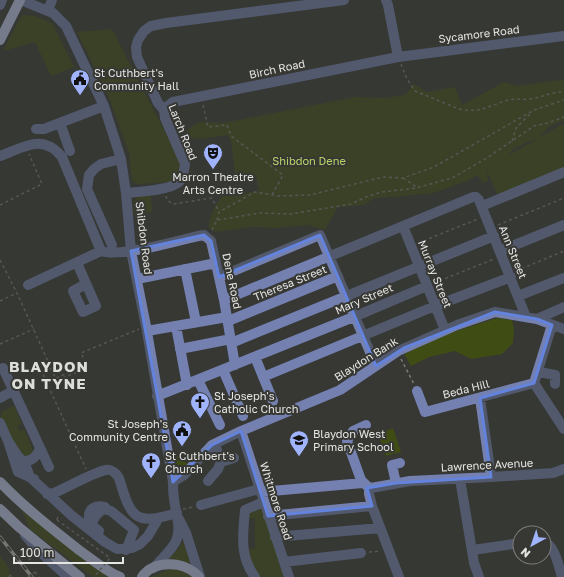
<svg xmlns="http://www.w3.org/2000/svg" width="564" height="577" viewBox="0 0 564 577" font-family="'Golos Text',sans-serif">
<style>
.green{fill:#3f4d14}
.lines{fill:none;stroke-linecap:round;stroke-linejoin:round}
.path{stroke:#7b7c79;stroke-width:1.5;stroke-dasharray:3 3;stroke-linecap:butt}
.minor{stroke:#7380b0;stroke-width:10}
.major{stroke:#c0ccf3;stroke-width:10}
.rail-casing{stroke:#c3c3c1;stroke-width:3.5}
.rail{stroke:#373834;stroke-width:2;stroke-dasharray:6;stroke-linecap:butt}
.path-bridge{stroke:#7b7c79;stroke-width:1.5;stroke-dasharray:3 3;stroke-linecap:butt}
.marked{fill:none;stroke:#6383dc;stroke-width:3;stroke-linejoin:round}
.labels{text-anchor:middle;stroke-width:4;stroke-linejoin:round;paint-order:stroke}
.street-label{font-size:11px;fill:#e5e5e3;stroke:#373834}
.poi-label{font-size:11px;fill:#e5e5e3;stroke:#373834;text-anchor:start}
.park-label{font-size:11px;fill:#b6d368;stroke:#373834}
.district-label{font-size:15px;font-weight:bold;letter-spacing:1px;fill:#dcded9;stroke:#373834}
</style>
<rect width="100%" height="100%" fill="#373834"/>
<path class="green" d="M22 15 35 16 52 23 74 67 51 76 35 42 3 51Z
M112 29 180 161 181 173 178 181 140 184 135 183 132 180 129 153 110 100 77 32Z
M564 80V120L549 127 540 137 514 148 509 155 564 123V172L499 198 487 171 488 181 483 183 478 175 465 182 433 193 404 196 374 198 364 205 338 207 325 230 309 225 277 228 252 227 216 232 208 227 213 210 221 197 259 191 256 175 236 179 231 142 228 135 201 139 191 138 186 131 197 123 207 122 223 123 355 97 385 98 405 95 414 84 427 92 455 87 462 105 504 82 518 86 551 81Z
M151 194 152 212 134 214 133 202C138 195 144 195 151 194Z
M497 318 512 320 514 329 513 343 502 354 471 359 455 351 429 357 411 366 404 354 447 334Z
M14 406 22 424 17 426 20 431 24 429 34 452 24 462 0 422 1 413 4 410Z
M393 428 401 452 386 456 378 434Z
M175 455 188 464 180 466C175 464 175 460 175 455Z
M263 502 285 577H255L244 550 255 548V519L245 517Z
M21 509 104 574 107 577H93L30 529Z
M183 542 191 564 169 558 177 550Z
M0 556 10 569 8 571 13 577H0Z
M169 569 183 571 193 577H153Z"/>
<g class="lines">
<path class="path" d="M401 64 407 79 415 91 459 109C480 113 486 107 505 101 513 98 521 100 530 99 542 97 552 92 564 92
M203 105 208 127 227 125 231 136 283 175 272 195
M512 141 516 128 532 112
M403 178 418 188
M166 196 167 200 173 204 212 198 219 212
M0 205 42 184 29 154
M217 220 219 212 255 192 278 196 310 195 383 177 403 178 434 167 534 110 564 100
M498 225 564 198
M212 230 217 220 260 213 291 214 351 204 368 196 382 192 416 188 452 178 487 158 534 126 548 123 564 117
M418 243 478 219
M0 260 17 293 51 368 42 372 86 469
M516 271 564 251
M434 283 494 259
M0 301 17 293
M0 344 34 329
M401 359 414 384
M51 368 55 377
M56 378 87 365 81 353 139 329
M57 380 88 368 87 365
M47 384 57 380
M174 432 187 428
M183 509 193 507
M57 520 58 516
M369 552 381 551
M29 560 33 556
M35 572 39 577
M9 577 11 575"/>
<path class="minor" d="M21 0 53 13 66 26 104 106 121 159 126 193 131 251 146 326 173 482C173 488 173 493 174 498 175 512 182 528 176 541 171 551 161 559 154 568
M386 0 388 5 398 57
M0 5 2 0
M48 10 52 0
M164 110 165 108 173 102 398 57 564 36
M60 123 70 151
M36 129H44L104 106
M0 156C24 147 43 133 62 157L101 251
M126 193C138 192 171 190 179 182 184 177 184 170 185 164L165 118 164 110 158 103 137 57 136 47 138 40 144 31 151 26 166 23 344 0
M482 206 564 172
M403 226 445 330
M112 245 87 189 89 175 94 169 101 164 121 159
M500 251 564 225
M77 263 96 306 83 312 73 291 86 284
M185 269 196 322
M219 277 320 235 376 366
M137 279 216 263
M28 285 101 251C122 258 180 239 204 235L211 241 224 300 235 365
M518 296 564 278
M224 300 473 197H476L479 200 526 317
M537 319 564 307
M228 321 338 276
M552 325 534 383 564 429
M176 326 187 385
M147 331 227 317
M231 343 494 236
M180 349 231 339
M255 357 273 401
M3 368 49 467
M223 370 243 416
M539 372 555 375V384
M263 377 435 306 511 277
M198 380 220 425
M417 391 425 412 534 383
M157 396 356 316 427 286
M0 398 14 390
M480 398 491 477
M0 423 8 441 18 472 34 479
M366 425 353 431 347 441 361 480 367 486 371 488 410 481 491 477 553 473 564 469
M241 431 289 577
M8 441 17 455 25 464 30 477 71 515 105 542 117 549 132 548 140 544 148 536 158 519
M215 444 221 462 234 458
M22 461C31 462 37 457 40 448
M460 479 474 563 479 577
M208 481 218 469 221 462
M173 482 184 475 212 445 241 431 340 390 398 351 457 325 495 312 537 319 564 329
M396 483 392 465 400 463
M371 488 369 491V494L372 506 399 577
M260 492 363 483
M47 494 54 493C66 488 94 472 106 470 111 469 116 473 119 478 131 518 134 526 177 513
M201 505 259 489
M268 516 372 506
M179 519 186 533 200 577
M92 525C84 514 92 503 105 507
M99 531 92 525C93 518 97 513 104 509L111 511 134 530 126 550
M25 535 37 549 68 577
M275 537 380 528
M544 541C556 548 558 565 562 577
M473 550 520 543
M284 562 361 553
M255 577C239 556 243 534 245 510L263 502"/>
<path class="major" d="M0 40 20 0
M0 482C24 507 51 528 79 550 92 559 105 571 120 577
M0 509 20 528 80 577
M142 577C154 559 186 561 199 577"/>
<g class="rail-casing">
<path id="rail" d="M0 537 32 577"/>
</g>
<use href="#rail" class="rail"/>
<path class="path-bridge" d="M57 520 110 558 94 577
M28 577 35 572"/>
</g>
<path d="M0 0H564V577H0ZM204 235 211 241 219 277 320 235 376 366 404 348 495 312 537 319 552 325 534 383 480 398 491 477 396 483 367 488 372 506 268 516 241 431 212 445 173 482 131 251Z" fill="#373834" fill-opacity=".55" fill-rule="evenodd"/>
<path class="marked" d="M204 235 211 241 219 277 320 235 376 366 404 348 495 312 537 319 552 325 534 383 480 398 491 477 396 483 367 488 372 506 268 516 241 431 212 445 173 482 131 251Z"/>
<defs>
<g id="civic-pin" transform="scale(1)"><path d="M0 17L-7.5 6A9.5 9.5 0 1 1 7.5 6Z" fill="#a0b3fd" stroke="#373834"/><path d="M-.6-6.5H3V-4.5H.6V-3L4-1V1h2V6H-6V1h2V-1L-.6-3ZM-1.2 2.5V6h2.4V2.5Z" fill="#111"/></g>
<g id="theatre-pin" transform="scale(1)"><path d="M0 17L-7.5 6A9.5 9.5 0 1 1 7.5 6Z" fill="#a0b3fd" stroke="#373834"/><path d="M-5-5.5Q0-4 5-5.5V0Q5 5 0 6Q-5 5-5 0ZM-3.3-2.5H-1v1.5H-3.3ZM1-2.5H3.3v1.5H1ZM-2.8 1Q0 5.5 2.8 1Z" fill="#111"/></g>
<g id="church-pin" transform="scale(1)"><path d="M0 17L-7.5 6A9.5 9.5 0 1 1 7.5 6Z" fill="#a0b3fd" stroke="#373834"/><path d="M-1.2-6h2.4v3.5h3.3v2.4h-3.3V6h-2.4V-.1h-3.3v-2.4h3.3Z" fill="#111"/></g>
<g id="school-pin" transform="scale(1)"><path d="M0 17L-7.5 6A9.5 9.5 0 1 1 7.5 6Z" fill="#a0b3fd" stroke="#373834"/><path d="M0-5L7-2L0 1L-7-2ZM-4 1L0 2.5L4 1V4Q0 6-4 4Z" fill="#111"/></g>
</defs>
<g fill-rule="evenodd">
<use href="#civic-pin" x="80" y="79"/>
<use href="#theatre-pin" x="213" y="153"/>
<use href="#church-pin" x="200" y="402"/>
<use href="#civic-pin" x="182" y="430"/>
<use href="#school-pin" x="299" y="440"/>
<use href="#church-pin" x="151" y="462"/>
</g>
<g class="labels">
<g class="street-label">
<text transform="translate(479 34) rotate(-7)" y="4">Sycamore Road</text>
<text transform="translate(277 69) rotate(-12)" y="4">Birch Road</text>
<text transform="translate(183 132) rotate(68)" y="4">Larch Road</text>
<text transform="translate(144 238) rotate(83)" y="4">Shibdon Road</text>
<text transform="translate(513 252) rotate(68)" y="4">Ann Street</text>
<text transform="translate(435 274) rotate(68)" y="4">Murray Street</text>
<text transform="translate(232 281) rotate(78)" y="4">Dene Road</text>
<text transform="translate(290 283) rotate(-22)" y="4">Theresa Street</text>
<text transform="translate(364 299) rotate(-23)" y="4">Mary Street</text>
<text transform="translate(366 359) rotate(-32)" y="4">Blaydon Bank</text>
<text transform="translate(466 389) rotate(-14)" y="4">Beda Hill</text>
<text transform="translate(487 465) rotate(-3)" y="4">Lawrence Avenue</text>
<text transform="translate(276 501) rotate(72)" y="4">Whitmore Road</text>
</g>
<g class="poi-label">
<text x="94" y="77">St Cuthbert's<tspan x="94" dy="13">Community Hall</tspan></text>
<text x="213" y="181" text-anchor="middle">Marron Theatre<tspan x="213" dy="13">Arts Centre</tspan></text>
<text x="214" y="400">St Joseph's<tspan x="214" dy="13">Catholic Church</tspan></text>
<text x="168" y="428" text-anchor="end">St Joseph's<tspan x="168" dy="13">Community Centre</tspan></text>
<text x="313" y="438">Blaydon West<tspan x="313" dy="13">Primary School</tspan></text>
<text x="165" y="460">St Cuthbert's<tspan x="165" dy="13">Church</tspan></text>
</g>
<g class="park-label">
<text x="309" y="165">Shibdon Dene</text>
</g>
<g class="district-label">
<text x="49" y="372">BLAYDON<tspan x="49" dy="17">ON TYNE</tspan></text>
</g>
</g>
<g transform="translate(532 545) rotate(220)"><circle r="19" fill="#373834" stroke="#7d7d7a"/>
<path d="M0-3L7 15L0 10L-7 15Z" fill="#a0b3fd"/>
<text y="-6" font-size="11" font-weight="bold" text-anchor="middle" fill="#e5e5e3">N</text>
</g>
<path d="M14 557v6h109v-6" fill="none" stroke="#e5e5e3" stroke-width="2"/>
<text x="20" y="557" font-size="12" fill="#e5e5e3" stroke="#373834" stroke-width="3" paint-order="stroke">100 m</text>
</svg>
